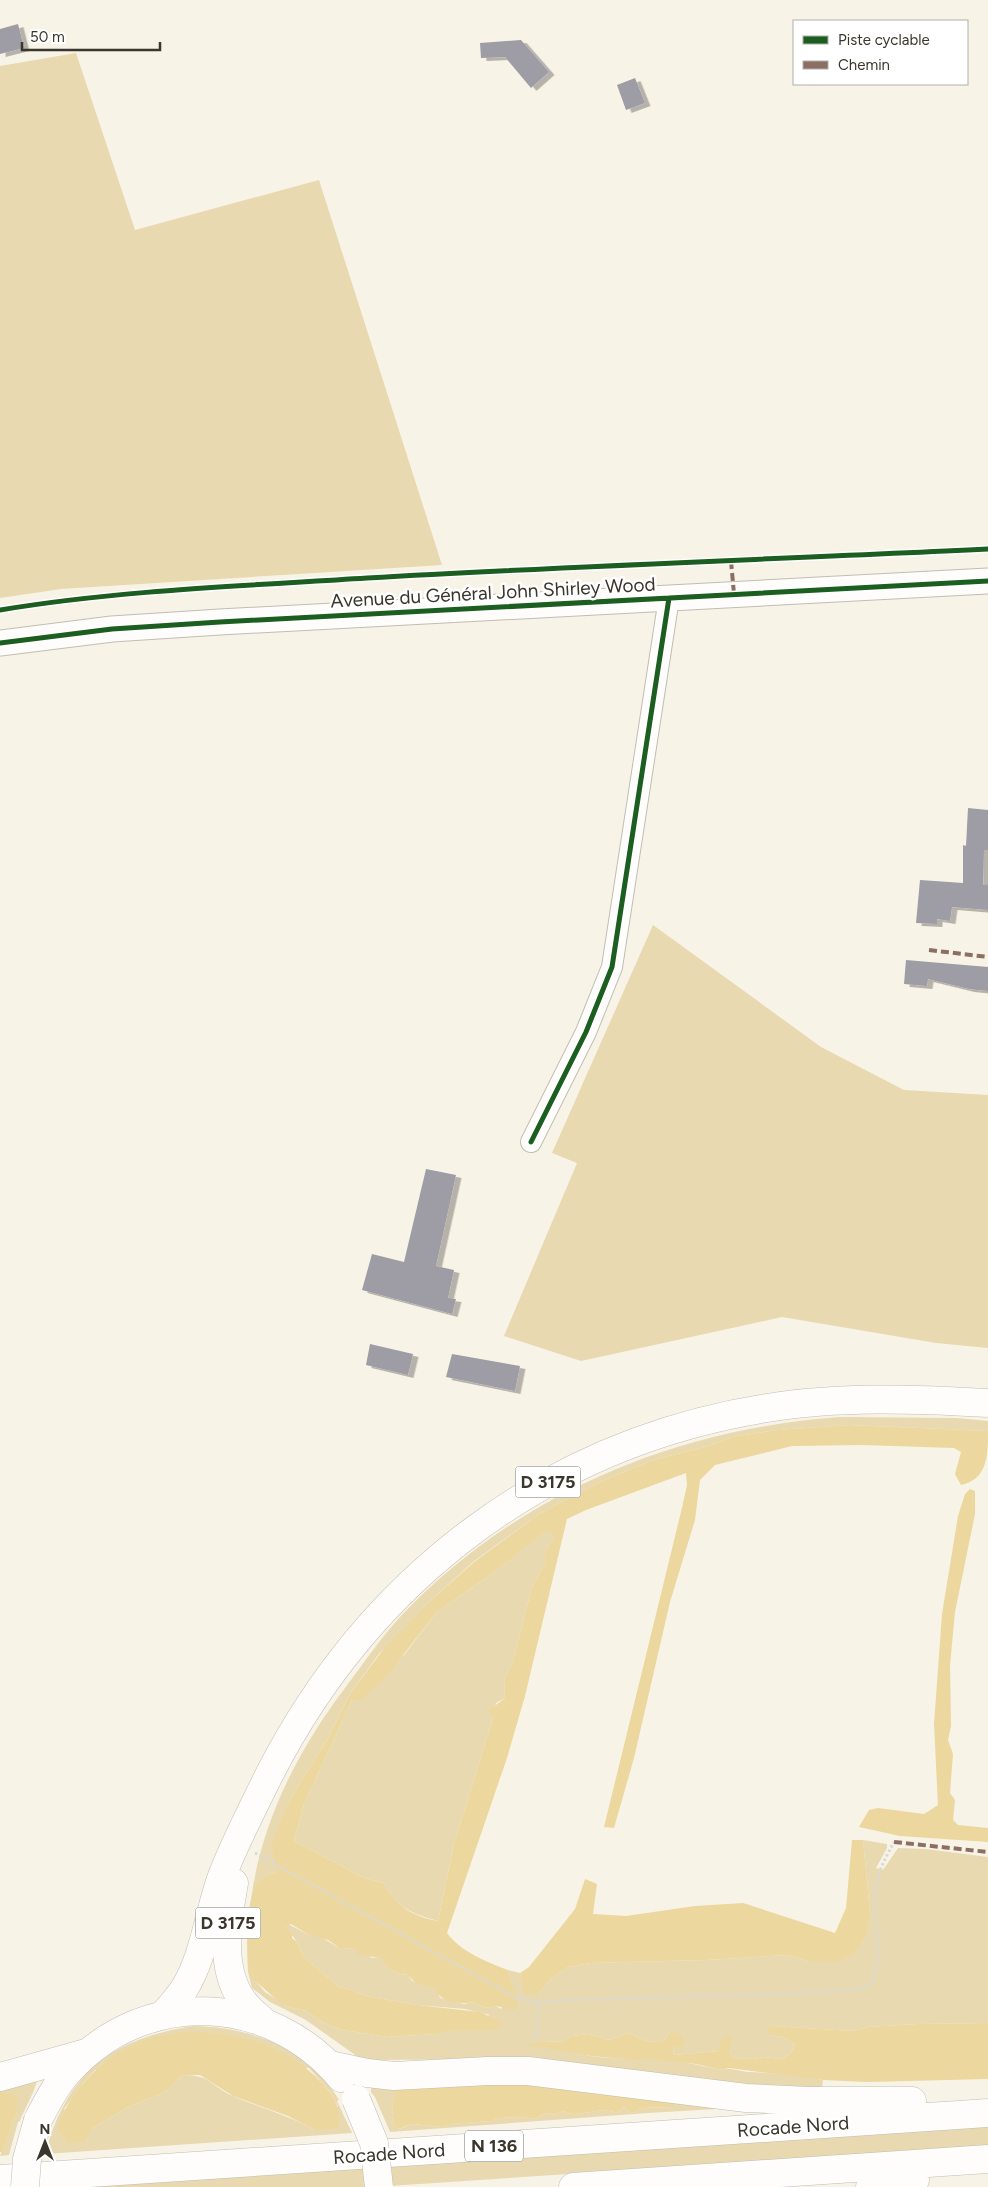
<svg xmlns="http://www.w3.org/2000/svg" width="988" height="2187" viewBox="0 0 988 2187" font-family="Figtree,sans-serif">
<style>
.green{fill:#e8d9b0;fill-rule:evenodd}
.forest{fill:#ecd79e;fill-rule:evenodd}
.building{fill:#9e9ca5;filter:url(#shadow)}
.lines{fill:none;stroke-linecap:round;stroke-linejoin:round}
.minor-casing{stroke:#c0bdb3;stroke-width:22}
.tertiary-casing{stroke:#c0bdb3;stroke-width:27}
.trunk-casing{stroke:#c0bdb3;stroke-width:29}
.path{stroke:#d9d9d5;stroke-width:3;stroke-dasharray:2.5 2.5;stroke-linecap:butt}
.minor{stroke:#fefdfb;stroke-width:20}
.tertiary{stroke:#fefdfb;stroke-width:25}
.trunk{stroke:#fefdfb;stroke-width:28}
.trunk-bridge-casing{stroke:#c0bdb3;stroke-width:29;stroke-linecap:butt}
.trunk-bridge{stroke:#fefdfb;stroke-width:28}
.quiet{stroke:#8d6e63;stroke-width:4;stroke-dasharray:8 4;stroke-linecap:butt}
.cycleway-casing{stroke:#fff;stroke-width:8}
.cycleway{stroke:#1b5e20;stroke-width:5}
.labels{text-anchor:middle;stroke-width:5;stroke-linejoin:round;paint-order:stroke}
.shield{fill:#fff;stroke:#75726b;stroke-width:1}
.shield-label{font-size:18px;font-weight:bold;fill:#3a362c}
.street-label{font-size:19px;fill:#3a362c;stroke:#fff}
</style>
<defs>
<filter id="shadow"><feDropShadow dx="5.5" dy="3" stdDeviation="0" flood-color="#0004"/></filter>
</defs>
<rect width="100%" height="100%" fill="#f8f3e7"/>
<path class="green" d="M76 53 135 230 319 180 442 565 61 589 0 598V66Z
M653 925 821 1047 904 1090 988 1095V1348L936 1343 782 1317 581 1361 504 1336 577 1163 552 1153Z
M839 1417 957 1418 988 1421V1431L849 1425 777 1430 732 1437 709 1446 653 1460 602 1481 539 1514 473 1562 430 1601 379 1654 351 1692 327 1740 289 1801 278 1871 260 1880 251 1900C261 1822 298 1750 345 1688 363 1664 380 1639 400 1617 515 1495 674 1429 839 1417Z
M543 1532H553V1538L545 1552V1563L532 1587 513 1661 504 1681 505 1698 496 1703 493 1718 454 1844 438 1921C410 1913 399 1909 384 1883L364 1878 294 1841 304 1804 352 1700 404 1655 437 1612 500 1568Z
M863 1840 887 1844V1848L876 1868 883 1870 898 1848 926 1849 988 1857V2023L918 2024 868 2027 853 2031 772 2026 770 2035 783 2037 795 2044 790 2054 782 2059 764 2057 753 2059 733 2058 729 2050 674 2055 673 2050 675 2047H683L670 2033 662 2042C649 2042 641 2041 630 2033L609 2040 589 2034 572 2036 562 2042 543 2041C575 2058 613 2059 649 2059 673 2059 698 2065 722 2070 732 2067 738 2071 748 2072 774 2073 798 2075 823 2080L822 2088 761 2086 523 2059 373 2060 358 2057 306 2020 270 2002 252 1988 248 1972 265 1992 289 2007 306 2011 324 2023 343 2030 388 2037 435 2034 490 2015 465 2009 417 2005 366 1996 352 1990 339 1987 306 1959 300 1950 297 1942 286 1927 288 1924 309 1935 319 1936 341 1949 354 1948 372 1958 381 1957C388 1969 395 1974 408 1975L412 1981 435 1987 440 1998 464 2004 474 2002 485 2008 496 2006 501 2009 512 1986 508 1970 520 1973 525 1994H538L551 1979 568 1967 590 1963 707 1960 787 1955 808 1961 870 1912Z
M193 2026C252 2027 307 2048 339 2100L337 2101 352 2133 45 2154C67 2073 110 2039 193 2026ZM309 2068 330 2092 338 2106 315 2130C289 2116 262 2108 235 2097 211 2087 212 2075 183 2075L165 2092 128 2107 91 2129 64 2109 84 2082 95 2070Z
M37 2078C38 2086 23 2112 20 2121L18 2122 9 2155 0 2156 17 2111V2096L0 2092V2086Z
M474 2079 538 2081 777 2108 781 2110 717 2109 648 2113 390 2132 375 2097 371 2092V2089L375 2084ZM489 2082 539 2084 574 2091 623 2093 673 2100 679 2103 674 2107 640 2108 636 2112 630 2113 624 2107 616 2113C598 2105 578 2120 563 2111L555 2115 545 2113 536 2119 523 2117 500 2118 491 2121 450 2124 443 2127 412 2124 399 2129 394 2125 392 2106 399 2087Z
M988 2125V2146L374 2187H82Z"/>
<path class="forest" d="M849 1425 988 1431C988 1455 988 1479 961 1485L955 1474 961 1452 954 1448 862 1445 792 1446 715 1465 700 1480 695 1520 670 1602 634 1758 614 1828 604 1827 681 1512 687 1485 686 1473 586 1510 567 1519 525 1696 507 1758 447 1933C461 1952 487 1962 508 1970L518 2004 514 2010 496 2006 485 2008 474 2002C462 2005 436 2002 435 1987 423 1987 415 1984 408 1975 395 1974 388 1969 381 1958L359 1955 354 1948 341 1949 328 1940 309 1935 291 1924 286 1927 292 1933V1938L297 1942 300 1950 306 1959 339 1987 352 1990 366 1996 417 2005 480 2012 503 2023 502 2027 493 2030 448 2031 435 2034 388 2037 343 2030 324 2023 306 2011 289 2007 278 2001 251 1977 248 1972C247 1950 244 1896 260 1880 264 1876 273 1874 278 1871L271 1845 289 1801 327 1740 351 1692 386 1646 430 1601 474 1562 539 1514 602 1481 653 1460 709 1446 732 1437 777 1430ZM553 1532V1538L545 1552V1563L532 1587 513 1661 504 1681 505 1698 488 1711 493 1718 454 1844 438 1921C411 1916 398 1907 384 1883L364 1878 294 1841 304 1804 352 1700H361L385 1678 437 1612 500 1568 543 1533Z
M970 1489 975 1491V1514L955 1612 950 1665 951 1726 948 1740 953 1754 950 1793 955 1800 953 1820 958 1825 988 1828V1842L900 1836 859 1827 869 1810 878 1808 924 1814 938 1805 934 1724 942 1614 958 1516 965 1494Z
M852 1840H863L870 1912 866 1935 855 1953 839 1962 808 1961 787 1955 707 1960 590 1963 568 1967 551 1979 538 1994H524L520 1973 529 1967 575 1909 585 1879 597 1884 593 1914 626 1916 695 1906 743 1903 835 1933 846 1908Z
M988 2023V2079L868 2082 823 2080 729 2068 722 2070 696 2064 648 2059 636 2060 591 2056 526 2045 543 2041 562 2042 572 2036 589 2034 609 2040 630 2033C641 2041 649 2042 662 2042L670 2033 676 2032C683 2037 686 2039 683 2047H675L673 2050 674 2055 718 2051 722 2038 729 2036 732 2039 729 2050 733 2058 753 2059 764 2057 782 2059 790 2054 795 2044 783 2037 770 2035 767 2029 772 2026 853 2031 868 2027 918 2024Z
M184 2032C235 2031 288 2045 323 2084 335 2097 342 2110 338 2128L315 2130 288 2116 233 2096 200 2075H183L165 2092 128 2107 91 2129 84 2142 68 2143 57 2128C72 2086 110 2049 153 2038 163 2035 174 2034 184 2032Z
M512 2082 680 2103 674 2107 640 2108 636 2112 630 2113 624 2107 616 2113C598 2105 578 2120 563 2111L555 2115 545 2113 536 2119 523 2117 500 2118 491 2121 451 2124 443 2127 412 2124 398 2129 394 2125 392 2106 398 2087Z
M0 2092 17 2095V2111L2 2152H0Z"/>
<path class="building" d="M18 24 24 48 0 54V29Z
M521 40 549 72 531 88 505 57 481 58 480 43Z
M635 78 645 103 626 110 617 85Z
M968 808 988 810V850H984L983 885H988V910L952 907 950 921 937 919V924L916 923 920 880 963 883V845L966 846Z
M906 960 988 967V991L969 989 928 979 927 986 904 984Z
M426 1169 456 1175 436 1266 454 1270 448 1298 456 1299 452 1314 362 1290 372 1254 404 1262Z
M370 1344 413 1354 408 1375 366 1365Z
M452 1354 520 1366 515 1391 446 1377Z"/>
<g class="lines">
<g class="minor-casing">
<path id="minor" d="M531 1142 586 1032 612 967 669 598"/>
</g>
<g class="tertiary-casing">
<path id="tertiary" d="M0 643 112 629 220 622 988 581"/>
</g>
<g class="trunk-casing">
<path id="trunk" d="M234 1883C227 1922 218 1974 247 2006 252 2012 259 2017 264 2022
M163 2015C170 2007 178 1998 184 1989 204 1958 209 1911 222 1876 235 1842 254 1806 270 1773 371 1577 547 1443 767 1408 840 1396 915 1399 988 1403
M330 2065 367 2073 394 2076 488 2071H528L746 2098 809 2101H912
M0 2077 86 2053
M38 2120C47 2103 55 2086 68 2072 144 1987 270 1993 341 2078
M0 2179 988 2113
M573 2187 988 2159
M870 2187 915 2180"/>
</g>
<path class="path" d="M255 1853 517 1998 539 2003
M536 2039 539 2003 568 2000 785 1994 860 1989 870 1985C885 1956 872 1920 876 1889 877 1872 886 1857 894 1842"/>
<use href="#minor" class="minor"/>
<use href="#tertiary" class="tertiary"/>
<use href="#trunk" class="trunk"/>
<g class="trunk-bridge-casing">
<path id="trunk-bridge" d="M356 2099 374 2143 379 2187
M25 2187 27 2159 38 2120"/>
</g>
<use href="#trunk-bridge" class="trunk-bridge"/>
<path class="quiet" d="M731 561 734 594
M929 950 988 957
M894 1842 988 1852"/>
<g class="cycleway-casing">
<path id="cycleway" d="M0 610C121 590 244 586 367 578 574 566 781 559 988 549
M0 643 112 629 220 622 988 581
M531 1142 586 1032 612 967 669 598"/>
</g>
<use href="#cycleway" class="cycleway"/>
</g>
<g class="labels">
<g class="shield">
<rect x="515.5" y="1466.5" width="65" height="31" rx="4"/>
<rect x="195.5" y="1907.5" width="65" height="31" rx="4"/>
<rect x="465" y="2130.5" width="58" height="31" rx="4"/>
</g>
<g class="shield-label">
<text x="548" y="1488">D 3175</text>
<text x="228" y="1929">D 3175</text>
<text x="494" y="2152">N 136</text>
</g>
<g class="street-label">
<text transform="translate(493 592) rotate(-3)" y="7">Avenue du Général John Shirley Wood</text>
<text transform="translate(793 2126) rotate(-4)" y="7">Rocade Nord</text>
<text transform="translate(389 2153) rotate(-4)" y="7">Rocade Nord</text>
</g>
</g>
<rect x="793" y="20" width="175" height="65" fill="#ffffff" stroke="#b0afab"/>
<rect x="803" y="36" width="25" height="8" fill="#1b5e20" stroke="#b0afab"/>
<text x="838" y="45" font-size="15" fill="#3a362c">Piste cyclable</text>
<rect x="803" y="61" width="25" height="8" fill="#8d6e63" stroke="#b0afab"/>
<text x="838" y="70" font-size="15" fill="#3a362c">Chemin</text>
<g transform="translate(45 2142)" stroke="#ffffff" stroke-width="4" paint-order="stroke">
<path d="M0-4L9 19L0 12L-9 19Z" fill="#3a362c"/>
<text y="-8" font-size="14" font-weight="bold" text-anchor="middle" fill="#3a362c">N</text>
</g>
<path d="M22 42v8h138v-8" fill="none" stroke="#3a362c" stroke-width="2.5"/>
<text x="30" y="42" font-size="15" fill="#3a362c" stroke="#ffffff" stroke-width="4" paint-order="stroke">50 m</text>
</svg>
